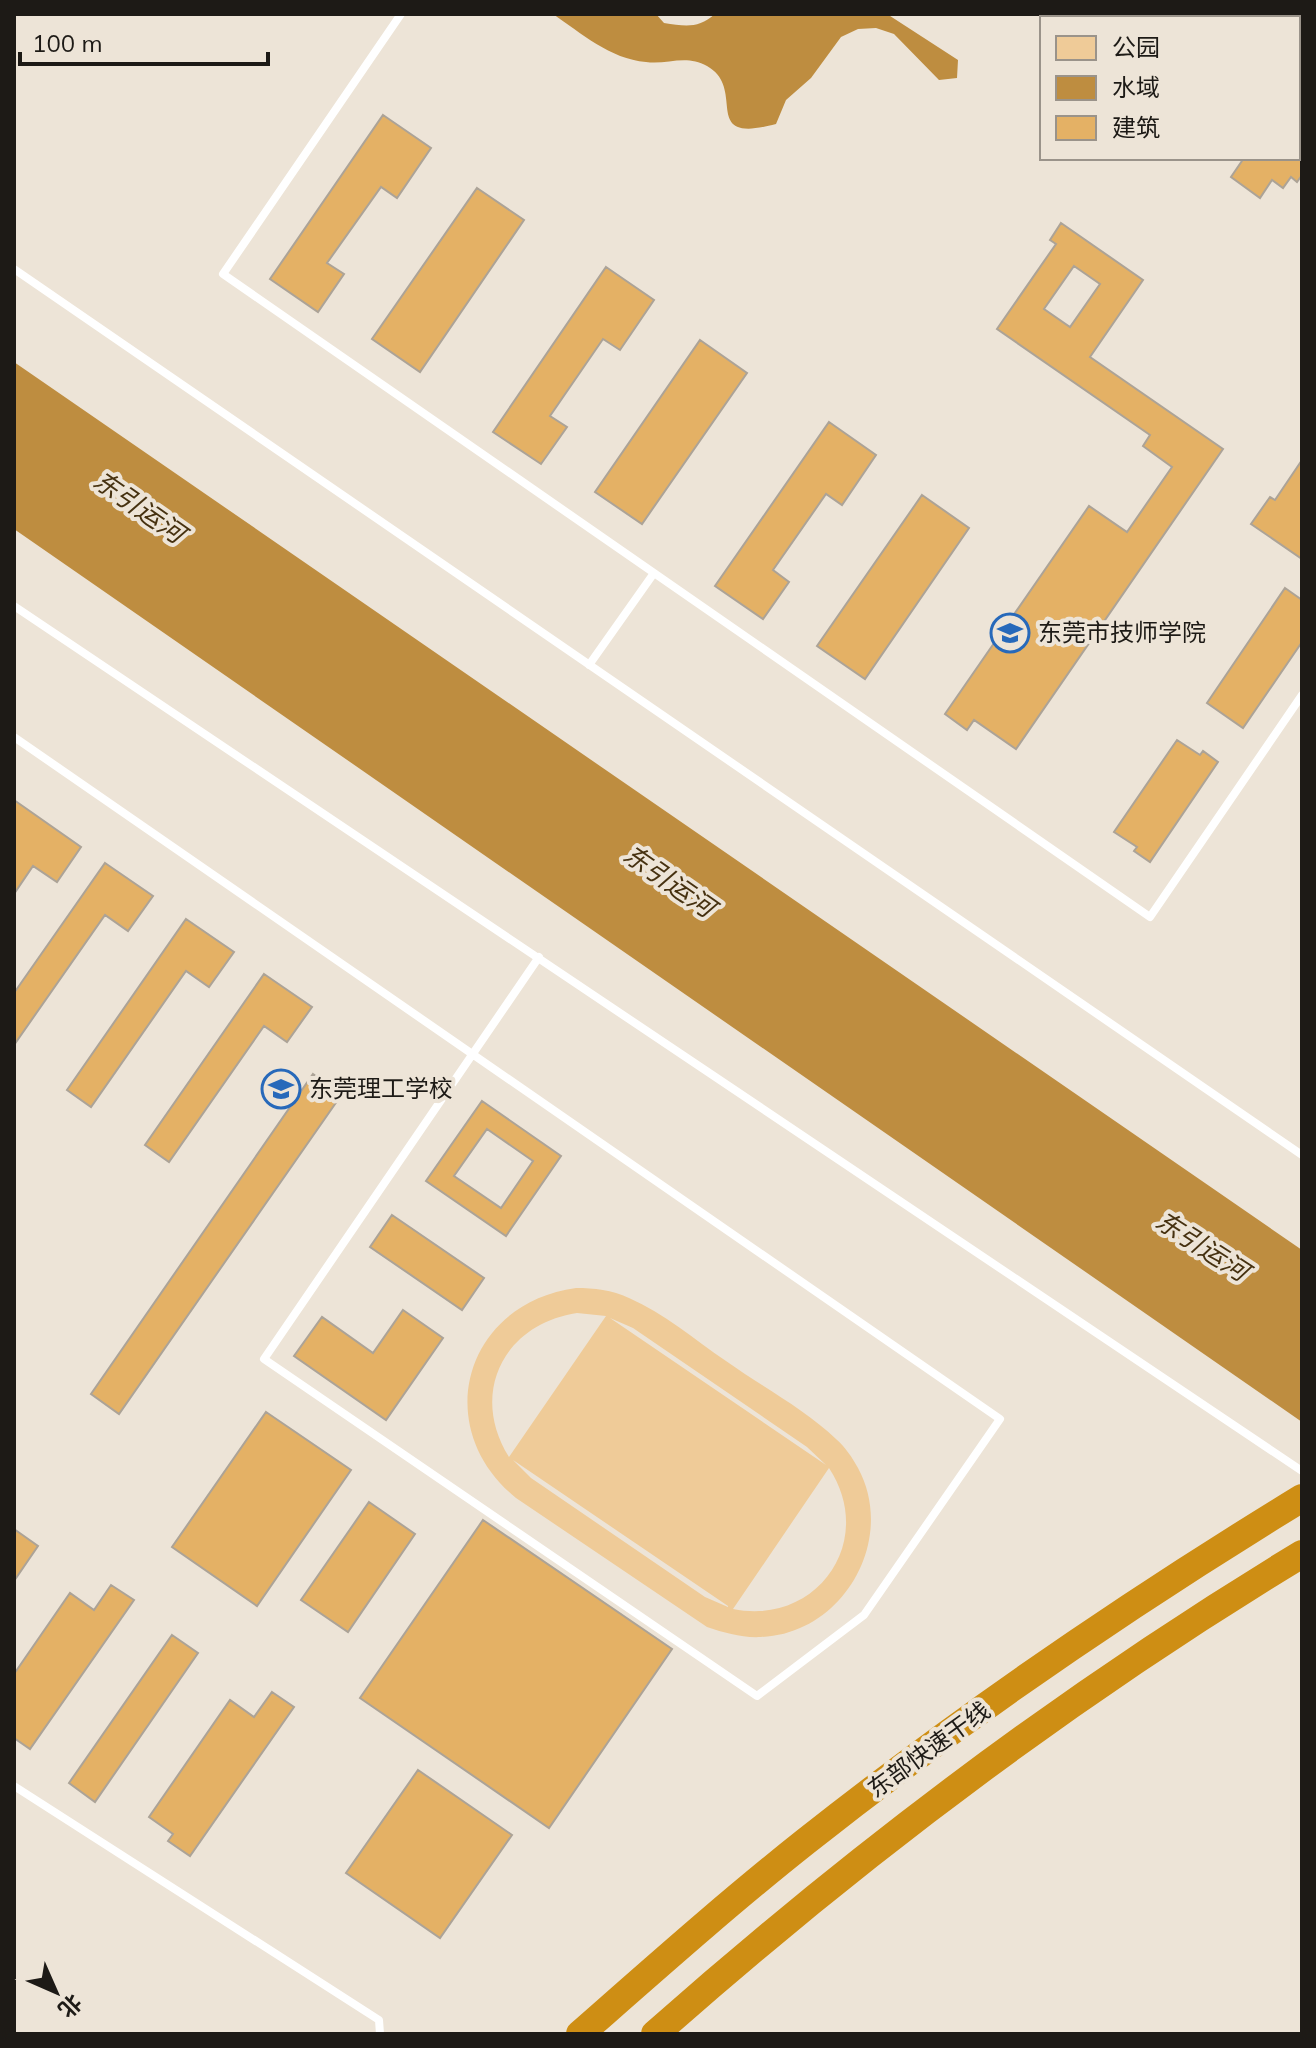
<svg xmlns="http://www.w3.org/2000/svg" width="1316" height="2048" viewBox="0 0 1316 2048" font-family="Mulish,'Noto Sans SC',sans-serif">
<style>
.green{fill:#efcb98;fill-rule:evenodd}
.water{fill:#be8d40}
.building{fill:#e4b165;stroke:#aca397;stroke-width:2;fill-rule:evenodd}
.lines{fill:none;stroke-linecap:round;stroke-linejoin:round}
.lane{stroke:#fff;stroke-width:8}
.highway{stroke:#ce8e14;stroke-width:28}
.labels{text-anchor:middle;stroke-width:8;stroke-linejoin:round;paint-order:stroke}
.poi-label{font-size:24px;fill:#1d1a16;stroke:#ede4d7;text-anchor:start}
.street-label{font-size:24px;fill:#1d1a16;stroke:#ede4d7}
.water-label{font-size:26px;font-style:italic;fill:#463110;stroke:#ede4d7}
</style>
<rect width="100%" height="100%" fill="#ede4d7"/>
<path class="green" d="M576 1288C594 1288 612 1290 629 1298 664 1313 695 1340 726 1361 761 1386 805 1409 836 1439 845 1447 852 1457 858 1468 897 1540 843 1634 761 1637 742 1638 725 1633 707 1627L516 1498C429 1427 465 1303 576 1288ZM577 1313 606 1316 509 1457C469 1393 504 1324 577 1313ZM610 1318 633 1328 807 1447 826 1465ZM513 1460 728 1606V1607L705 1597 531 1478ZM829 1468C877 1541 817 1626 733 1609Z"/>
<path class="water" d="M553 14H656L664 23C685 26 698 29 715 14H887L958 60 957 78 939 80 894 34 876 28 858 29 841 37 811 78 786 100 776 124C698 145 748 89 707 66 686 54 667 65 646 62 610 59 581 33 553 14Z
M14 362 1302 1250V1422L14 529Z"/>
<path class="building" d="M383 115 431 148 397 198 381 187 327 263 344 274 318 312 270 279Z
M1244 158H1302V175L1297 182 1291 177 1283 188 1272 180 1260 198 1231 177Z
M477 188 524 220 420 372 372 339Z
M1061 223 1143 280 1090 357 1223 449 1016 749 974 720 967 730 945 714 1089 506 1127 532 1172 467 1143 446 1150 435 997 329 1056 244 1050 240ZM1074 266 1100 284 1070 327 1044 309Z
M606 267 654 300 620 350 603 339 550 416 567 427 541 464 493 432Z
M700 340 747 373 642 524 595 492Z
M829 422 876 455 842 505 826 494 773 570 789 582 763 619 715 586Z
M1302 460V559L1251 524 1270 497 1275 500Z
M922 495 969 528 865 679 817 646Z
M1285 588 1302 600V642L1243 728 1207 703Z
M1177 740 1200 755 1203 751 1218 762 1150 862 1134 851 1137 847 1114 832Z
M14 800 81 847 57 882 33 866 14 894Z
M105 863 153 896 128 931 105 915 14 1045V993Z
M186 919 234 952 209 987 186 971 91 1107 67 1090Z
M264 974 312 1007 287 1042 264 1026 169 1162 145 1145Z
M313 1074 342 1094 119 1414 91 1394Z
M482 1101 561 1156 506 1236 426 1181ZM487 1129 533 1161 501 1208 454 1176Z
M392 1215 484 1278 462 1310 370 1247Z
M403 1310 443 1338 386 1420 294 1356 322 1317 373 1353Z
M266 1412 351 1470 257 1606 172 1547Z
M369 1502 415 1534 348 1632 301 1600Z
M483 1520 672 1649 549 1828 360 1698Z
M14 1529 38 1546 14 1581Z
M111 1585 134 1600 30 1749 14 1738V1674L70 1593 94 1610Z
M172 1635 198 1653 95 1802 69 1783Z
M272 1692 294 1707 190 1856 168 1841 173 1834 149 1817 230 1700 254 1717Z
M418 1770 512 1835 440 1938 346 1873Z"/>
<g class="lines">
<path class="lane" d="M401 14 223 274 1150 917 1302 695
M14 269 1302 1155
M14 606 1302 1471
M589 665 654 573
M14 737 1000 1419 864 1615 757 1696 264 1359 539 957
M14 1786 379 2020 380 2034"/>
<path class="highway" d="M580 2034C654 1969 728 1903 805 1842 963 1717 1130 1603 1302 1498
M655 2034C856 1856 1072 1693 1302 1554"/>
</g>
<defs>
<g id="university-ring" transform="scale(2)"><circle r="9.5" fill="#ede4d7" stroke="#2769ba" stroke-width="1.5"/><path d="M0-5L7-2L0 1L-7-2ZM-4 1L0 2.5L4 1V4Q0 6-4 4Z" fill="#2769ba"/></g>
</defs>
<g fill-rule="evenodd">
<use href="#university-ring" x="1010" y="633"/>
<use href="#university-ring" x="281" y="1089"/>
</g>
<g class="labels">
<g class="poi-label">
<text x="1038" y="641">东莞市技师学院</text>
<text x="309" y="1097">东莞理工学校</text>
</g>
<g class="street-label">
<text transform="translate(929 1750) rotate(-36)" y="8">东部快速干线</text>
</g>
<g class="water-label">
<text transform="translate(139 507) rotate(35)" y="9">东引运河</text>
<text transform="translate(669 881) rotate(35)" y="9">东引运河</text>
<text transform="translate(1202 1246) rotate(33)" y="9">东引运河</text>
</g>
</g>
<rect width="1316" height="2048" fill="none" stroke="#1d1a16" stroke-width="32"/>
<rect x="1040" y="16" width="260" height="144" fill="#ede4d7" stroke="#9a938a" stroke-width="2"/>
<rect x="1056" y="36" width="40" height="24" fill="#efcb98" stroke="#9a938a" stroke-width="2"/>
<text x="1112" y="56" font-size="24" fill="#1d1a16">公园</text>
<rect x="1056" y="76" width="40" height="24" fill="#be8d40" stroke="#9a938a" stroke-width="2"/>
<text x="1112" y="96" font-size="24" fill="#1d1a16">水域</text>
<rect x="1056" y="116" width="40" height="24" fill="#e4b165" stroke="#9a938a" stroke-width="2"/>
<text x="1112" y="136" font-size="24" fill="#1d1a16">建筑</text>
<g transform="translate(56 1992) rotate(135)" stroke="#ede4d7" stroke-width="6" paint-order="stroke">
<path d="M0-6L14 30L0 20L-14 30Z" fill="#1d1a16"/>
<text y="-12" font-size="22" font-weight="bold" text-anchor="middle" fill="#1d1a16">北</text>
</g>
<path d="M20 52v12h248v-12" fill="none" stroke="#1d1a16" stroke-width="4"/>
<text x="32" y="52" font-size="24" fill="#1d1a16" stroke="#ede4d7" stroke-width="6" paint-order="stroke">100 m</text>
</svg>
